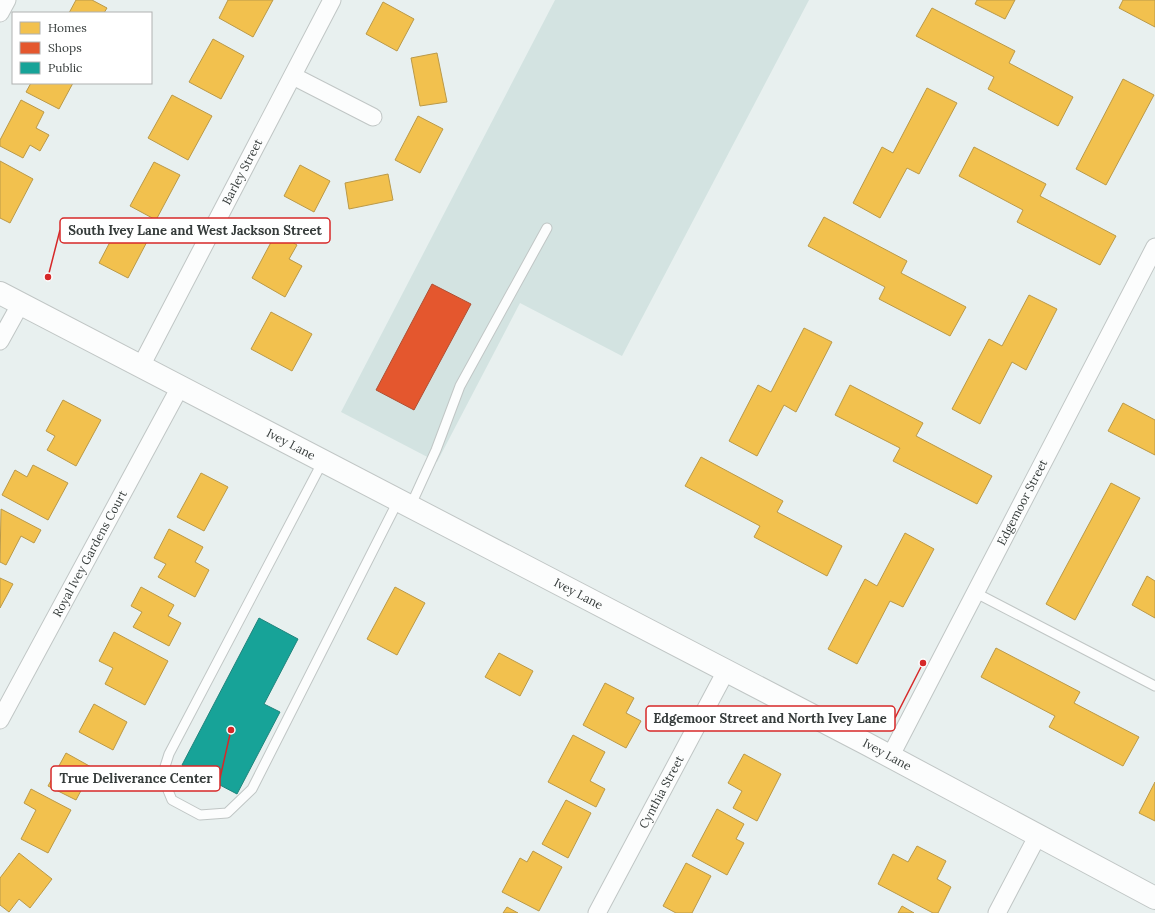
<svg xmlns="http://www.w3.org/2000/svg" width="1155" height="913" viewBox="0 0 1155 913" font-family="Lora,serif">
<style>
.built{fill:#d3e3e1}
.homes{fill:#f2c14e;stroke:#ba9948}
.shops{fill:#e4572e;stroke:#b04f32}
.public{fill:#17a398;stroke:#20847c}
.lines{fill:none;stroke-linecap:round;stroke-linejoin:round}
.service-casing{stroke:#c0c6c5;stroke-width:11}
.minor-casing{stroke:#c0c6c5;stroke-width:19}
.tertiary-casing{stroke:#c0c6c5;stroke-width:24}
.service{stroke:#fcfdfd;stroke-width:9}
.minor{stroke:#fcfdfd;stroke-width:17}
.tertiary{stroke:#fcfdfd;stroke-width:22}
.labels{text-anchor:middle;stroke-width:4;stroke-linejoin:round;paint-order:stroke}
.street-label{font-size:12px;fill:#363c3b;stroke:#fff}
.leader{fill:none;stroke:#d62828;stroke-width:1.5}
.callout-dot{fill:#d62828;stroke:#fff;stroke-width:1.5}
.callout{fill:#fff;stroke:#d62828;stroke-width:1.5}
.callout-label{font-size:13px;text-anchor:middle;font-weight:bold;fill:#363c3b}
</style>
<rect width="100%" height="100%" fill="#e8f0ef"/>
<path class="built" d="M555 0H809L622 356 520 303 437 462 341 412Z"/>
<path class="homes" d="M76 0H92L107 8 104 13H69Z
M228 0H273L253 37 219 18Z
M977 0H1015L1005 19 975 4Z
M1123 0H1155V27L1119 8Z
M383 2 414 19 397 51 366 34Z
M932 8 1015 51 1009 63 1073 97 1058 126 988 89 994 77 916 36Z
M213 39 244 56 221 99 189 82Z
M437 53 447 102 420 106 411 58Z
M1123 79 1154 95 1106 185 1076 169Z
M31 83H73L59 109 26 92Z
M927 88 957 103 919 174 907 168 880 218 853 203 882 147 893 153Z
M172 95 212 116 188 160 148 138Z
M21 100 44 112 36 128 49 135 40 151 30 145 23 158 0 146V140Z
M418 116 443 129 420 173 395 160Z
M974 147 1046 184 1040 196 1116 236 1100 265 1017 222 1023 210 959 176Z
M0 161 33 179 10 223 0 218Z
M154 162 180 175 156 220 130 206Z
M300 165 330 181 314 212 284 196Z
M388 174 393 200 349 209 345 183Z
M824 217 907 261 901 273 966 307 950 336 879 299 885 287 808 246Z
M122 219 151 234 128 278 99 263Z
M276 233 297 245 289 259 302 266 285 297 252 278Z
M1029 295 1057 309 1026 370 1012 362 980 424 952 409 989 339 1002 346Z
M271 312 312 334 292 371 251 349Z
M804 328 832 342 796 412 784 405 757 456 729 441 758 385 771 392Z
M850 385 923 423 916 436 992 476 977 504 893 461 900 448 835 415Z
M63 400 101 420 76 466 47 450 55 436 46 431Z
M1123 403 1155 420V455L1108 431Z
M701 457 783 501 777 512 842 546 827 576 754 537 760 526 685 486Z
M33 465 68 483 48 520 2 495 15 470 27 477Z
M201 473 228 487 204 531 177 517Z
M1111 483 1140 498 1075 620 1046 604Z
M1 509 41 530 34 543 21 536 6 565 0 562Z
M169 529 203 547 195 562 209 570 195 597 158 577 166 564 154 558Z
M905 533 934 549 903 607 890 601 857 664 828 649 865 579 877 586Z
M1147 576 1155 581V618L1132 605Z
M0 578 13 584 0 608Z
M141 587 174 605 168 616 181 623 169 646 133 627 142 612 131 606Z
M395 587 425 603 397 655 367 639Z
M114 632 168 661 145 705 105 684 113 668 99 661Z
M996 648 1080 692 1074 703 1139 737 1123 766 1049 727 1055 716 981 677Z
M499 653 533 671 520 696 485 677Z
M605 683 634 698 626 713 641 721 626 748 583 725Z
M94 704 127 722 113 750 79 732Z
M573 735 605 752 590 781 605 789 596 807 548 782Z
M66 753 93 768 76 800 48 786Z
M744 754 781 774 757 821 733 808 742 791 728 783Z
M1155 782V821L1139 813Z
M31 789 71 810 48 853 21 839 36 810 24 803Z
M566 800 591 813 568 858 542 844Z
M717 809 744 824 736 839 744 843 727 875 692 856Z
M917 846 946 861 937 879 951 887 938 913H933L878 884 893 854 908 862Z
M533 851 562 867 539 911 502 892 520 858 527 862Z
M19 853 52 879 30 908 19 899 9 912 0 905V878Z
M686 863 711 876 692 913H676L663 906Z
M902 906 914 913H898Z
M507 907 518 913H503Z"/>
<path class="shops" d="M432 284 471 304 414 410 376 390Z"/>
<path class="public" d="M259 618 298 639 264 704 280 712 237 794 182 765Z"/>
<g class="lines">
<g class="service-casing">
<path id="service" d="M323 461 169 754 162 776 172 800 200 815 227 813 252 789 398 501
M410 507 436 450 460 386 547 228
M976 593 1155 686"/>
</g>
<g class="minor-casing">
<g id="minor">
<path d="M0 13 7 0"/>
<path d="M293 76 373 117"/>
<path d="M0 341 21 303"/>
<path id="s1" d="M141 366 332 0"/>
<path id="s2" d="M0 720 180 387"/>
<path id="s3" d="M890 757 1155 247"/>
<path id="s4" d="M597 913 726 671"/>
<path d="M997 913 1038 835"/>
</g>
</g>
<g class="tertiary-casing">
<g id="tertiary">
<path id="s5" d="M0 293 867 744 1155 898"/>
</g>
</g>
<use href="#service" class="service"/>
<use href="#minor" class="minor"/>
<use href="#tertiary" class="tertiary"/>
</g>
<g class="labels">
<g class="street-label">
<text dy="4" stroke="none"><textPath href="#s1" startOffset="219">Barley Street</textPath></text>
<text dy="4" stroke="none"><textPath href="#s5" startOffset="328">Ivey Lane</textPath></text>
<text dy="4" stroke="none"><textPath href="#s3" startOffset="287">Edgemoor Street</textPath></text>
<text dy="4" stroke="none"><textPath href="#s2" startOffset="189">Royal Ivey Gardens Court</textPath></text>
<text dy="4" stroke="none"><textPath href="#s5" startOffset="652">Ivey Lane</textPath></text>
<text dy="4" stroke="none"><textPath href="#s5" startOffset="1000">Ivey Lane</textPath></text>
<text dy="4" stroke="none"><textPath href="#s4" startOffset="137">Cynthia Street</textPath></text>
</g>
</g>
<path class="leader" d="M48 277L60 230M923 663L895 718M231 730L220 778"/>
<g class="callout-dot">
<circle cx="48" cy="277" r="4"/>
<circle cx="923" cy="663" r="4"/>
<circle cx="231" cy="730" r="4"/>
</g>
<g class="callout">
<rect x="60" y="218" width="270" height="25" rx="4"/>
<rect x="646" y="706" width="249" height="25" rx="4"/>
<rect x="51" y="766" width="169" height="25" rx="4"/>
</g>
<g class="callout-label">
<text x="195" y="235">South Ivey Lane and West Jackson Street</text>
<text x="770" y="723">Edgemoor Street and North Ivey Lane</text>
<text x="136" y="783">True Deliverance Center</text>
</g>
<rect x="12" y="12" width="140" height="72" fill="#ffffff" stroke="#afb1b1"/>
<rect x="20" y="22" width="20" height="12" fill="#f2c14e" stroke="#afb1b1"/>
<text x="48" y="32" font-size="12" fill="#363c3b">Homes</text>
<rect x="20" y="42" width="20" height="12" fill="#e4572e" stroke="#afb1b1"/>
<text x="48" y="52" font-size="12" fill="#363c3b">Shops</text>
<rect x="20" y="62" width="20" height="12" fill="#17a398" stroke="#afb1b1"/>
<text x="48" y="72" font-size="12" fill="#363c3b">Public</text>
</svg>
